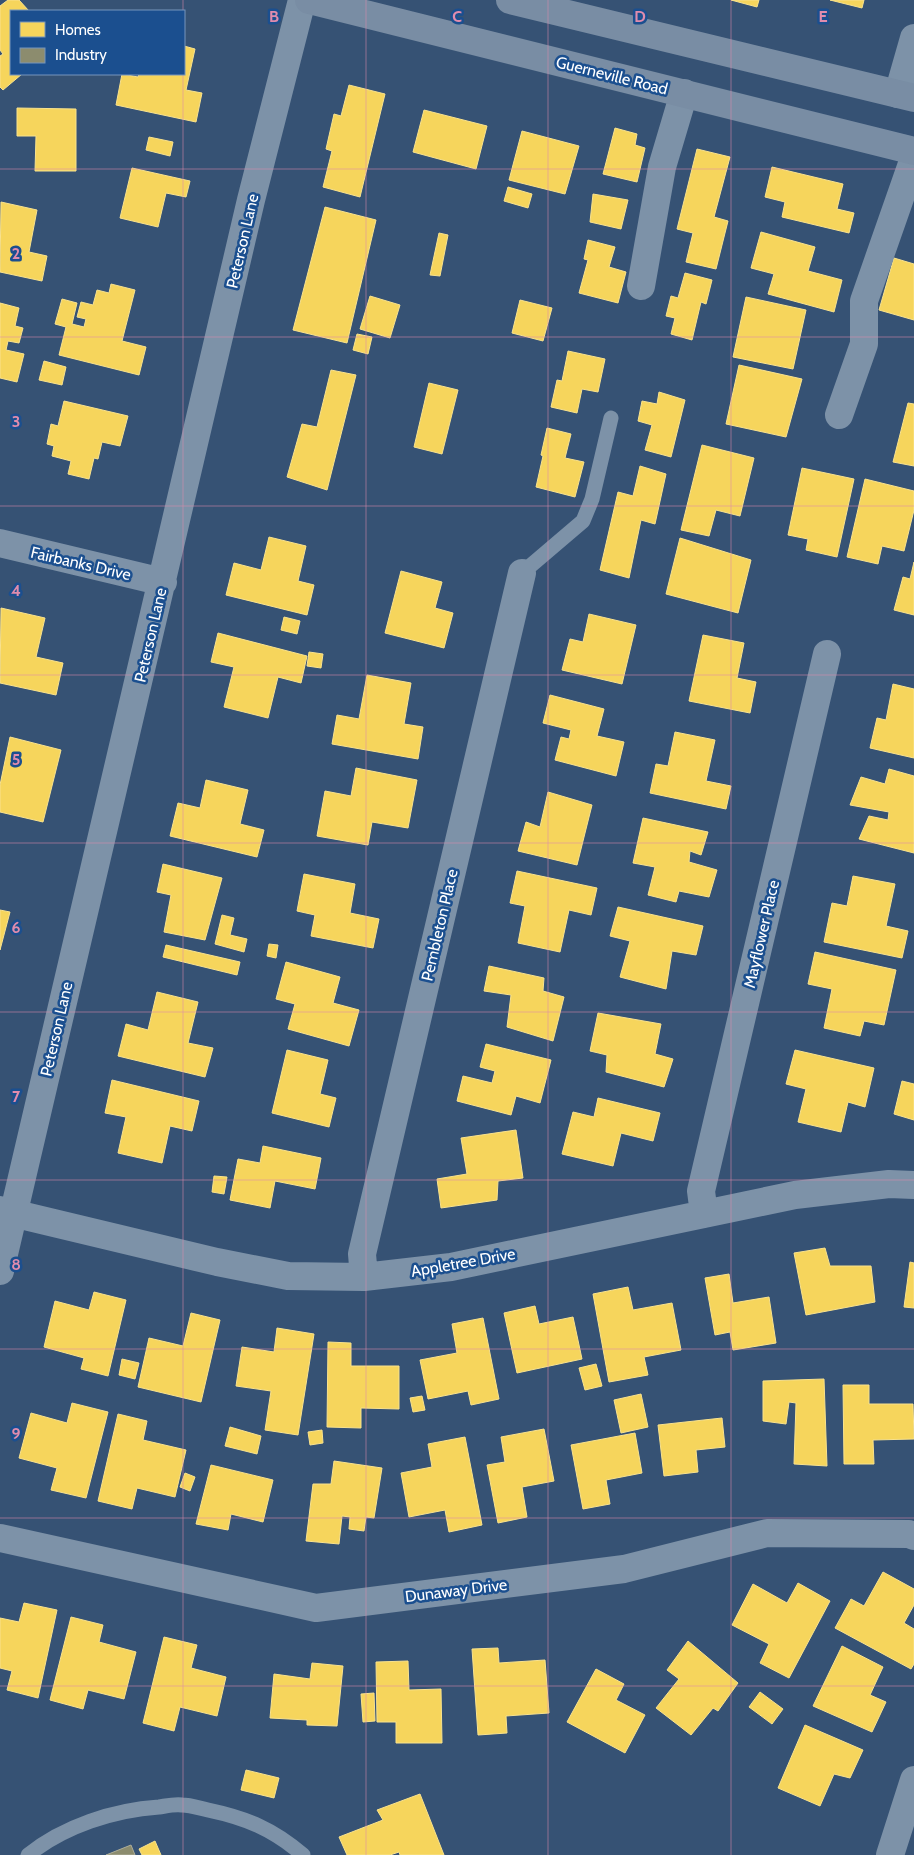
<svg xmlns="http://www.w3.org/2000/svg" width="914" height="1855" viewBox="0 0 914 1855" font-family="Cabin,sans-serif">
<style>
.homes{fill:#f6d55c;stroke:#f9e28d}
.industry{fill:#8c8c6e;stroke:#aeae9a}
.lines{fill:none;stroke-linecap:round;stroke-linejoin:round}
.lane{stroke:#7d92a8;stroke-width:15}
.street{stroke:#7d92a8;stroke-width:28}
.secondary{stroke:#798da4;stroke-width:28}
.grid{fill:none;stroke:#e08cad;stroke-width:1;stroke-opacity:0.55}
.labels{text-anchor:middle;stroke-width:5;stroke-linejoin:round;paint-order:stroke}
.street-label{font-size:16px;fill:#fff;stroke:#1b4f8f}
.grid-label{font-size:16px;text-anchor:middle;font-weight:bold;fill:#e08cad;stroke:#1b4f8f;stroke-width:5;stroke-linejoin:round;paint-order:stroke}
</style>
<rect width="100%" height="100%" fill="#365274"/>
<path class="homes" d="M8 0H19L29 11H11V74H22L3 90 0 87V56L3 54 0 50V6Z
M731 0H759L757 7Z
M830 0H864L862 8Z
M184 46 195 49 186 90 202 93 196 122 116 105 122 74 138 77 139 74H184Z
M349 85 385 94 360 197 323 187 332 151 326 149 334 114 341 116Z
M17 108 76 109V171H35L36 136H17Z
M424 110 487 126 476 169 413 152Z
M615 128 637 134 635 145 645 148 637 182 603 174Z
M522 131 579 146 565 194 509 180Z
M149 137 173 142 170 156 146 150Z
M697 149 730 157 714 217 728 221 716 269 686 262 693 233 677 229Z
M772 167 843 184 837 209 854 213 849 233 782 217 785 202 765 197Z
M132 168 190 181 186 197 166 193 158 227 120 218Z
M508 187 532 194 528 208 504 201Z
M593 194 628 200 621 229 590 222Z
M1 202 37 210 29 252 47 256 42 281 0 272Z
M325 207 376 220 347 343 293 330Z
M761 232 815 247 808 271 842 280 834 312 768 294 774 274 751 268Z
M439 233 448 235 440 276 430 275Z
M588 240 615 247 609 267 626 272 618 303 579 293 588 260 584 259Z
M894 258 914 264V320L879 310Z
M685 273 712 280 706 304 701 302 692 340 671 334 675 318 666 316 671 296 678 298Z
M111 284 135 290 122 341 146 347 139 375 59 355 66 327 55 324 62 299 77 303 72 324 84 327 86 319 77 317 81 302 93 305 97 290 109 293Z
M370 296 400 305 390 338 360 329Z
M746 297 806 310 793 369 733 357Z
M520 300 552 308 543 341 512 333Z
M0 303 19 308 15 326 23 328 19 343 8 341 6 350 24 354 17 382 0 378Z
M357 334 372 337 368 354 353 350Z
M568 351 605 359 598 392 582 389 577 413 551 407 557 380 562 381Z
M44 361 66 367 62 385 39 380Z
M739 365 802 379 786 437 726 424Z
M331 370 356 375 327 490 287 477 302 424 317 427Z
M429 383 458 390 442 454 414 447Z
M659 392 685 400 671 457 645 450 652 425 638 421 642 401 657 404Z
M64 401 128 416 120 446 102 442 98 459 94 458 89 479 68 474 71 461 52 456 54 446 47 444 51 424 58 426Z
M908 403 914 404V466L893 462Z
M547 428 571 434 565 458 584 462 575 497 536 487 543 456 541 455Z
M702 445 754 458 740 516 716 510 709 536 681 530Z
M640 466 666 474 655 524 641 520 629 578 600 570 618 492 633 496Z
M802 468 854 479 837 557 806 550 808 539 788 535Z
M865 479 914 491V510L904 551 882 546 878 564 847 557Z
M269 537 306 546 298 581 314 585 307 615 226 595 234 563 261 570Z
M680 538 751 560 738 613 666 594Z
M914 562V615L894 610 903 577 910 579Z
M401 571 442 582 435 608 453 613 444 648 385 633Z
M1 608 45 618 36 657 63 663 56 695 0 683Z
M589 614 636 625 622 684 562 670 570 639 583 642Z
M284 617 300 621 297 634 281 630Z
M218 633 307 656 301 683 278 677 268 718 224 707 234 667 211 662Z
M703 635 744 643 737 678 756 682 750 713 689 701Z
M309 652 323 654 321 668 307 666Z
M367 675 411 683 404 724 423 727 418 759 332 744 337 715 359 719Z
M893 684 914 689V758L870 748 877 718 886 720Z
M550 695 604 709 597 736 624 742 616 776 555 760 561 737 569 739 571 730 543 723Z
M675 732 715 740 706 781 731 786 726 809 650 793 656 764 668 766Z
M10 737 61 750 43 822 0 812V785Z
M356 768 417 780 408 828 372 822 368 845 317 836 325 791 351 796Z
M889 769 914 776V853L859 839 869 816 888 820 889 812 850 805 861 777 885 784Z
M206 780 248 790 240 824 264 830 257 857 170 836 178 803 200 808Z
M548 792 592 805 577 865 518 851 526 822 540 827Z
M643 818 708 832 701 855 690 851 689 862 717 870 709 897 679 891 676 902 648 895 655 867 633 863Z
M163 864 222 878 205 940 164 932 171 895 157 892Z
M517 871 597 888 591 915 569 910 560 952 518 943 525 906 510 903Z
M304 874 355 884 350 913 379 919 373 948 311 936 315 915 297 911Z
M853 876 895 884 886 926 908 931 902 958 824 942 832 903 847 906Z
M618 907 703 926 696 955 672 951 666 989 620 977 630 941 610 936Z
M0 910 10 912 0 950Z
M222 915 234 918 230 935 247 939 244 952 215 944Z
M269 944 278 945 276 958 267 956Z
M166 945 240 962 237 975 163 957Z
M815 952 896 970 884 1025 864 1021 860 1036 824 1028 832 989 808 984Z
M286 962 340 977 333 1003 359 1010 349 1046 288 1029 295 1004 276 999Z
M489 966 544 978 543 991 564 997 553 1041 507 1027 511 995 484 991Z
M157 992 198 1002 188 1043 213 1048 205 1077 118 1056 126 1024 148 1030Z
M598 1013 661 1024 655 1054 673 1059 664 1087 606 1072 607 1055 590 1051Z
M486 1044 551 1060 540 1103 516 1096 511 1115 457 1101 463 1076 492 1083 495 1071 480 1067Z
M287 1050 328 1060 320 1094 336 1098 329 1127 272 1113Z
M795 1050 874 1068 865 1107 848 1102 841 1132 798 1122 806 1089 786 1084Z
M112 1080 199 1101 192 1131 170 1126 162 1163 118 1153 126 1117 105 1113Z
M902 1081 914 1084V1120L894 1114Z
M598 1098 660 1113 653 1141 621 1133 613 1166 562 1154 573 1112 594 1117Z
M516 1130 523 1178 498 1181 497 1200 441 1208 437 1179 467 1174 461 1138Z
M263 1146 321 1158 315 1189 275 1181 270 1208 230 1200 238 1159 260 1163Z
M214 1176 227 1177 224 1194 212 1192Z
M825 1248 830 1266H871L875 1302 806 1315 794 1253Z
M910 1262 914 1263V1308L904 1307Z
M729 1274 733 1303 769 1297 776 1343 733 1350 730 1332 715 1335 705 1278Z
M628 1287 633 1310 672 1303 681 1350 644 1357 648 1375 609 1382 593 1294Z
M94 1292 126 1300 108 1376 81 1369 84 1358 44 1347 55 1301 89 1310Z
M535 1306 539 1324 573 1317 582 1359 517 1373 504 1313Z
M191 1313 220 1320 201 1402 138 1387 149 1338 183 1346Z
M483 1318 499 1399 471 1405 468 1391 428 1399 420 1360 457 1353 452 1324Z
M277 1328 314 1334 298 1435 265 1430 271 1391 236 1386 242 1347 274 1352Z
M328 1342 351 1343V1366H399V1409L361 1408V1428L327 1427Z
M122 1359 139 1363 135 1379 119 1375Z
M596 1364 602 1386 585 1390 579 1368Z
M824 1379 827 1466 794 1464 796 1403 789 1402 786 1424 763 1421V1381Z
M843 1385H869V1404H913L914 1439 873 1440 874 1464H844Z
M641 1394 648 1427 621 1433 614 1400Z
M422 1396 425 1410 413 1412 410 1398Z
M72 1403 108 1412 86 1498 51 1490 57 1468 19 1458 31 1413 67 1423Z
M118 1414 147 1421 143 1440 186 1450 175 1497 137 1488 132 1509 98 1501Z
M722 1418 725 1447 696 1450 698 1472 664 1476 658 1425Z
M230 1427 261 1436 257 1454 225 1446Z
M544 1429 554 1481 522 1487 527 1517 498 1523 487 1465 505 1462 501 1437Z
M322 1430 323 1443 310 1445 308 1432Z
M635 1433 642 1473 606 1480 610 1504 583 1509 571 1445Z
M465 1437 482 1525 449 1532 445 1510 409 1517 401 1473 432 1467 428 1444Z
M334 1461 382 1468 374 1518 366 1517 364 1531 349 1529 350 1517 342 1516 339 1544 306 1541 313 1484H331Z
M211 1465 273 1480 263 1522 231 1514 228 1530 196 1524Z
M185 1473 195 1477 190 1491 180 1487Z
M883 1572 914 1589V1605L904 1623 914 1629V1664L911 1669 835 1628 851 1599 864 1606Z
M798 1583 830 1601 789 1678 760 1663 769 1644 732 1625 753 1584 787 1603Z
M24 1603 57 1610 38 1698 7 1690 12 1671 0 1668V1618L19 1622Z
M71 1617 103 1625 99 1642 136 1652 124 1699 88 1690 83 1709 50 1700Z
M164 1637 197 1645 191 1668 226 1677 217 1716 180 1707 174 1731 143 1723Z
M688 1641 738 1683 718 1711 713 1708 691 1735 656 1708 679 1679 667 1670Z
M842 1646 883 1667 870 1695 886 1702 872 1732 813 1706Z
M498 1648 499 1663 545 1660 549 1713 506 1716 507 1733 478 1735 472 1649Z
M408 1661 409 1690 441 1689 442 1743H396V1722H377L376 1662Z
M312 1663 343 1666 337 1726 307 1725V1720L270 1718 274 1674 310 1679Z
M596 1669 624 1684 616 1700 645 1715 625 1753 567 1722Z
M760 1692 783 1709 772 1724 749 1707Z
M374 1693 375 1721 363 1722 361 1694Z
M805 1725 863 1750 850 1778 834 1774 820 1806 778 1788Z
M246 1770 279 1778 274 1798 241 1790Z
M420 1794 444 1855H400L399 1852 390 1855H347L339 1837 383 1820 377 1810Z
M155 1841 161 1855H142L139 1849Z"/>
<path class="industry" d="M131 1845 135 1855H106Z"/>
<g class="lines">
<path class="lane" d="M522 573 583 521 592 499 611 418
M28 1855C64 1826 114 1810 159 1807 166 1806 174 1804 182 1805 190 1805 199 1808 208 1810 246 1818 273 1829 303 1855"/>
<path class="street" d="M898 94 914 38
M641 286 662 167 684 93
M839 415 864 344V301L914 158
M0 543 163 582
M0 1210 217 1262 288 1276 364 1277 451 1267 795 1195 889 1184 914 1185
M704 1214 701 1191 827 654
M0 1271 251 200 302 0
M364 1277 362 1254 522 573
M0 1538 316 1608 624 1569 767 1533 909 1534 914 1536
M890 1855 914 1780"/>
<path class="secondary" d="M309 0 914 151
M510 0 914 98"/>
</g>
<path class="grid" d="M183 0V11M366 0V1855M548 0V1855M731 0V1855M183 74V1855M0 169H914M0 337H914M0 506H914M0 675H914M0 843H914M0 1012H914M0 1180H914M0 1349H914M0 1518H914M0 1686H914"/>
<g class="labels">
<g class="street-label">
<text transform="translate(612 75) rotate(14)" y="6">Guerneville Road</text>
<text transform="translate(242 241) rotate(-77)" y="6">Peterson Lane</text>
<text transform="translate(81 563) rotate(13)" y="6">Fairbanks Drive</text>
<text transform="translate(150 635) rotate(-77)" y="6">Peterson Lane</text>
<text transform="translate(439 925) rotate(-77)" y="6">Pembleton Place</text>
<text transform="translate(761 934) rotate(-77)" y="6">Mayflower Place</text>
<text transform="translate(56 1029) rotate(-77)" y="6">Peterson Lane</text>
<text transform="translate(463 1262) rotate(-10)" y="6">Appletree Drive</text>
<text transform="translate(456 1590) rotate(-7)" y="6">Dunaway Drive</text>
</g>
</g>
<g class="grid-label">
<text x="274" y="22">B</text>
<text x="457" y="22">C</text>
<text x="640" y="22">D</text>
<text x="823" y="22">E</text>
<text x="16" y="259">2</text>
<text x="16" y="427">3</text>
<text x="16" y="596">4</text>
<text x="16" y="765">5</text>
<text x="16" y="933">6</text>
<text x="16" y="1102">7</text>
<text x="16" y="1270">8</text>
<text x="16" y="1439">9</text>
</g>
<rect x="10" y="10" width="175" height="65" fill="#1b4f8f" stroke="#7695bc"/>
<rect x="20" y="22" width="25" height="15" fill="#f6d55c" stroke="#7695bc"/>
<text x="55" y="35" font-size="15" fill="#ffffff">Homes</text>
<rect x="20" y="48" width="25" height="15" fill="#8c8c6e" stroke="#7695bc"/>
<text x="55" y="60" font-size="15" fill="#ffffff">Industry</text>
</svg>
